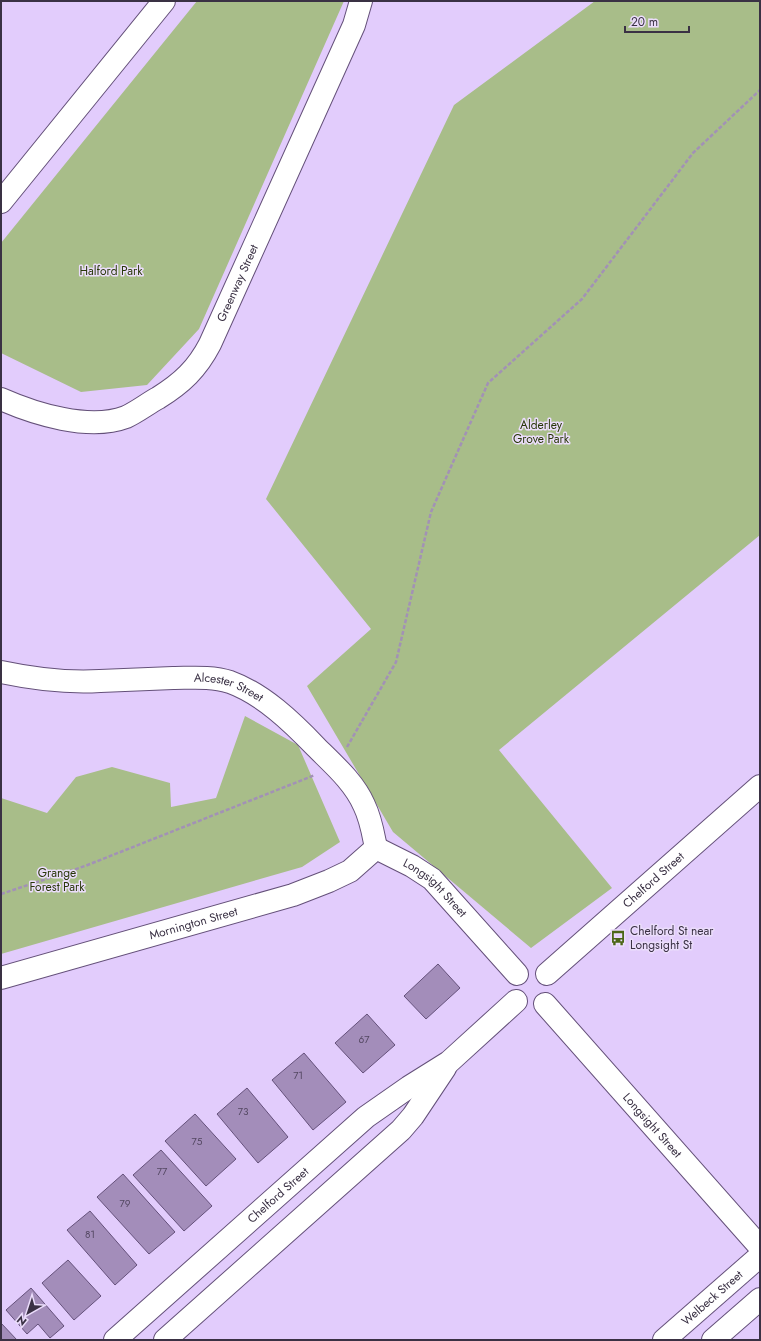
<svg xmlns="http://www.w3.org/2000/svg" width="761" height="1341" viewBox="0 0 761 1341" font-family="Jost,sans-serif">
<style>
.green{fill:#a8bd89}
.building{fill:#a38dba;stroke:#65517b}
.lines{fill:none;stroke-linecap:round;stroke-linejoin:round}
.minor-casing{stroke:#645079;stroke-width:24}
.path{stroke:#a291b6;stroke-width:2.5;stroke-dasharray:4 2;stroke-linecap:butt}
.minor{stroke:#fff;stroke-width:22}
.labels{text-anchor:middle;stroke-width:3;stroke-linejoin:round;paint-order:stroke}
.number-label{font-size:10px;fill:#544862}
.park-label{font-size:12px;fill:#293809;stroke:#ebddfb}
.street-label{font-size:12px;fill:#3a3144;stroke:#ebddfb}
.poi-label{font-size:12px;fill:#3a3144;stroke:#ebddfb;text-anchor:start}
</style>
<rect width="100%" height="100%" fill="#e2ccfc"/>
<path class="green" d="M197 1H344L199 329 147 385 81 392 1 353V243Z
M595 1H760V535L499 750 612 888 531 948 393 832 307 686 371 629 266 499 454 105Z
M245 716 298 745 340 842 302 867 1 954V798L47 813 76 777 112 767 170 783 171 807 216 798Z"/>
<path class="building" d="M438 964 460 988 426 1019 404 996Z
M367 1014 395 1045 363 1073 335 1043Z
M304 1053 346 1102 313 1130 272 1080Z
M247 1088 288 1137 258 1163 217 1114Z
M195 1114 236 1159 206 1186 165 1141Z
M161 1150 212 1206 184 1231 133 1175Z
M123 1174 175 1232 149 1254 97 1197Z
M90 1211 137 1265 115 1285 67 1230Z
M68 1260 101 1296 74 1320 42 1283Z
M31 1288 64 1326 50 1338 38 1324 27 1334 6 1310Z
M1 1323 17 1340H1Z"/>
<g class="lines">
<g class="minor-casing">
<g id="minor">
<path d="M1 202 164 1"/>
<path id="s1" d="M1 399C35 414 89 431 126 417 137 412 147 404 158 398 182 383 197 369 210 344L354 25 361 1"/>
<path id="s2" d="M1 672C34 679 67 683 100 681 124 680 148 679 173 678 191 678 211 676 230 682 263 694 292 722 316 747 333 764 354 782 364 805 371 819 373 833 376 848"/>
<path id="s3" d="M376 848 412 866 432 879 517 974"/>
<path id="s4" d="M547 974 760 786"/>
<path id="s5" d="M1 978 293 895 329 881 350 871 376 848"/>
<path id="s6" d="M545 1004 760 1247"/>
<path id="s7" d="M115 1340 366 1117 409 1087 449 1062 516 1001"/>
<path d="M165 1340 401 1130 413 1116 445 1068"/>
<path id="s8" d="M664 1340 760 1256"/>
<path d="M713 1340 760 1299"/>
</g>
</g>
<path class="path" d="M347 747 396 662 431 512 488 383 582 299 693 153 760 90
M1 894 85 866 315 775"/>
<use href="#minor" class="minor"/>
</g>
<defs>
<g id="bus-bare" transform="scale(1.2)"><path d="M-5-6H5V4H4V6H2V4H-2V6H-4V4H-5ZM-3.5-4V0h7V-4ZM-3.5 1.2v1.5H-2V1.2ZM2 1.2v1.5H3.5V1.2Z" fill="#4c6617" stroke="#ebddfb" stroke-width="2.5" paint-order="stroke"/></g>
</defs>
<g fill-rule="evenodd">
<use href="#bus-bare" x="618" y="938"/>
</g>
<g class="labels">
<g class="number-label">
<text x="364" y="1043">67</text>
<text x="298" y="1079">71</text>
<text x="243" y="1115">73</text>
<text x="197" y="1145">75</text>
<text x="162" y="1175">77</text>
<text x="125" y="1207">79</text>
<text x="90" y="1238">81</text>
</g>
<g class="park-label">
<text x="111" y="275">Halford Park</text>
<text x="541" y="429">Alderley<tspan x="541" dy="14">Grove Park</tspan></text>
<text x="57" y="877">Grange<tspan x="57" dy="14">Forest Park</tspan></text>
</g>
<g class="street-label">
<text dy="4" stroke="none"><textPath href="#s1" startOffset="309">Greenway Street</textPath></text>
<text dy="4" stroke="none"><textPath href="#s2" startOffset="230">Alcester Street</textPath></text>
<text dy="4" stroke="none"><textPath href="#s4" startOffset="142">Chelford Street</textPath></text>
<text dy="4" stroke="none"><textPath href="#s3" startOffset="72">Longsight Street</textPath></text>
<text dy="4" stroke="none"><textPath href="#s5" startOffset="200">Mornington Street</textPath></text>
<text dy="4" stroke="none"><textPath href="#s6" startOffset="162">Longsight Street</textPath></text>
<text dy="4" stroke="none"><textPath href="#s7" startOffset="218">Chelford Street</textPath></text>
<text dy="4" stroke="none"><textPath href="#s8" startOffset="64">Welbeck Street</textPath></text>
</g>
<g class="poi-label">
<text x="630" y="935">Chelford St near<tspan x="630" dy="14">Longsight St</tspan></text>
</g>
</g>
<rect width="761" height="1341" fill="none" stroke="#3a3144" stroke-width="4"/>
<g transform="translate(28 1313) rotate(219)" stroke="#ebddfb" stroke-width="3" paint-order="stroke">
<path d="M0-3L7 15L0 10L-7 15Z" fill="#3a3144"/>
<text y="-6" font-size="11" font-weight="bold" text-anchor="middle" fill="#3a3144">N</text>
</g>
<path d="M625 26v6h64v-6" fill="none" stroke="#3a3144" stroke-width="2"/>
<text x="631" y="26" font-size="12" fill="#3a3144" stroke="#ebddfb" stroke-width="3" paint-order="stroke">20 m</text>
</svg>
